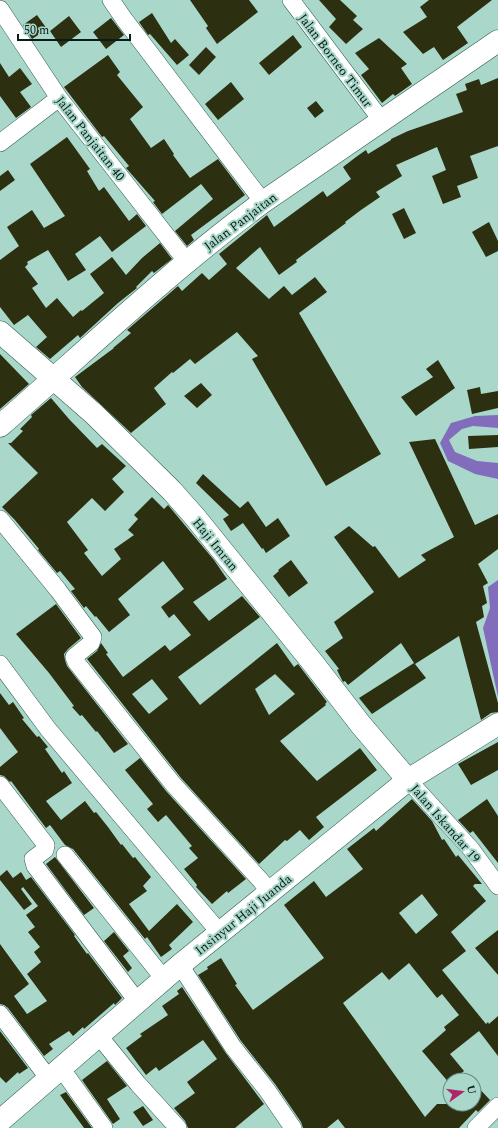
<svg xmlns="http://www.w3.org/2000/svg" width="498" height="1128" viewBox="0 0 498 1128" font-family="Spectral,serif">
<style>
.water{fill:#826dbd}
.building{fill:#2c3011;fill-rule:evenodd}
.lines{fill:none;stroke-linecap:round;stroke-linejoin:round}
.street-casing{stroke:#325e52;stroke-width:18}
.secondary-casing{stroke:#325e52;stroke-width:23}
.street{stroke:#fff;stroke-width:17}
.secondary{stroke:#fff;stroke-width:22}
.labels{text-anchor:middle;stroke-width:4;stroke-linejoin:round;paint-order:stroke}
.street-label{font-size:13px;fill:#0a1c17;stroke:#a9d8ca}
</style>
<rect width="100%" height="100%" fill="#a9d8ca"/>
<path class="water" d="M498 415V428L473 426 462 429 449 440 455 452 477 461 498 463V479L475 474 448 461 440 443 451 423 475 416Z
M498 580V697L483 628 490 608 488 587Z"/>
<path class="building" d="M190 0H249L258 12 217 44 206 28 208 26Z
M319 0H340L357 16 353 20 363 29 346 44 329 27 336 19Z
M429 0H492L457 27 468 43 443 60 434 47 423 54 403 32 427 17 420 7Z
M152 13 171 43 175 39 189 55 177 65 150 34 148 35 139 22Z
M37 15 47 29 32 39 23 25Z
M69 16 81 32 61 47 50 31Z
M111 18 124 35 106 49 93 32Z
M293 35 302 47 269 75 259 63Z
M379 38 407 64 401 68 412 84 395 96 393 94 382 103 361 75 369 69 355 53Z
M206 47 216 57 199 75 189 65Z
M108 55 120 72 117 75 143 107 130 119 151 148 164 139 174 154 173 155 190 178 218 159 245 195 191 235 194 240 187 246 175 231 213 199 201 184 162 214 153 202 155 201 126 168 129 166 104 136 102 137 64 87Z
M0 63 9 77 20 68 32 84 20 92 31 107 16 118 0 96Z
M498 78V146L470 156 478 178 457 186 461 197 443 204 432 176 446 170 437 147 396 165 402 176 376 192 380 197 361 210 345 222 346 223 296 260 297 262 279 275 260 247 236 268 269 299 284 286 292 295 315 277 327 292 299 313 381 454 326 486 252 359 258 356 237 332 195 364 190 359 173 373 172 372 154 388 166 404 131 433 82 387 75 377 114 348H113L131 333 127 330 178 286 182 291 202 273 209 280 227 264 219 254 267 215 274 227 323 191 327 197 351 179 343 167 356 157 366 150 368 154 391 140V139L408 131 463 112 456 94 467 90 465 84 479 79 481 85Z
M231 82 244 99 218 120 205 104Z
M316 101 324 111 315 118 307 108Z
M67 137 90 169 87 171 99 191 104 187 129 221 137 214 146 226 112 252 100 236 75 254 86 270 68 281 48 250 27 262 28 264 25 267 38 284 32 288 46 308 57 298 73 317 81 310 82 311 104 293 90 274 112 257 126 275 142 258 160 243 172 259 154 273 152 271 136 287 137 288 118 303 80 338 78 335 50 359 36 347 47 337 28 315 14 325 0 307V260L19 246 7 227 32 210 44 228 65 216 30 164Z
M8 170 15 180 0 191V176Z
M404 208 416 233 404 239 392 214Z
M489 222 498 241V251L486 257 472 232Z
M0 354 29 384 0 409Z
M438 360 455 388 416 416 401 397 433 377 426 369Z
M201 383 212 395 197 408 184 396Z
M480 387 481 394 498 391V408L472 414 467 390Z
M51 398 69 419 97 448 102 444 126 466 112 479 124 492 105 511 92 498 67 522 88 550 84 553 102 576 121 559 114 549 134 535 128 530 138 519 134 515 152 497 164 509 168 505 214 560 227 579 193 602 209 621 242 596 260 617 178 677 200 705 277 643 294 667 298 664 327 702 325 704 326 705 280 741 317 781 360 748 377 770 316 817 324 827 309 840 300 830 287 841 285 840 259 864 181 778 87 659 97 651 101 643 108 653 106 654 123 677 165 645 170 651 191 635 174 614 169 618 161 607 184 589 163 561 118 599 130 615 109 632 96 616 95 617 86 606 84 608 71 591 75 589 60 571 57 573 38 550 39 549 14 519 2 507 38 473 8 443H11L23 431 20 429 32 417 31 415ZM275 674 295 694 269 715 255 689ZM152 679 168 699 149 714 132 694Z
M498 435V447L469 449 468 436Z
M435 439 475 525 498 514V549L478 564 488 583 483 586 487 603 482 606 484 617 476 622 498 703V712L491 713 481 720 459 636 415 664 426 678 372 714 359 698 414 663 401 643 348 685 345 681 343 682 337 670 339 669 325 651 343 638 334 622 374 592 334 537 349 526 373 547 375 546 399 578 426 560 421 555 454 537 409 442Z
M203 474 240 508 248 501 266 527 278 518 290 536 266 553 263 548 262 549 243 523 231 531 223 519 229 515 196 483Z
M291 560 308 583 289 597 273 576 279 571 278 570Z
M56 604 81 638 68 649 64 654 65 660 67 666 128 744 114 753 97 731 96 732 82 715 80 716 72 707 74 706 49 673 16 634Z
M0 693 9 705 13 702 24 718 22 719 37 737 39 736 48 747 45 749 62 773 64 771 72 783 46 801 61 820 85 801 94 813 96 812 108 827 121 845 122 844 133 858 135 857 151 877 143 886 147 891 129 904 149 931 177 904 193 922 169 945 172 949 161 957 147 937 145 939 73 849 65 845 50 825 46 828 11 781 10 782 4 776 0 775V767L18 752 0 728Z
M498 742V770L471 785 458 764Z
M140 758 166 791 246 879 228 893 227 891 212 904 196 887 197 885 184 869 198 858 189 848 192 846 166 815 158 822 147 809 153 804 125 770Z
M412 799 432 821 442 840 444 839 456 857 458 855 482 884H475L473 886 486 901 451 932 466 951 442 970 486 1024 488 1022 489 1024 498 1016V1056L479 1031 450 1054 464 1071 454 1080H450V1084L422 1051 446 1030 444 1027 459 1015 442 994 437 998 409 963 389 980 382 972 343 1003 425 1117 437 1104H474V1083L490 1100 478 1112 476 1110 459 1128H345L338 1119 327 1128H303L301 1122 275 1084 241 1041 198 975 208 969 207 967 221 958 237 984 235 985 253 1010 324 958 284 905 314 881 326 897 363 869 347 849 374 828 376 831ZM422 894 438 915 416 934 399 913Z
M487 799 498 816V863L473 831 470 833 458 820Z
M55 857 94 908 84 915 46 864Z
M7 870 13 878 21 872 26 880 31 877 75 935 74 936 87 954 88 953 122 998 115 1005 114 1003 84 1029 83 1027 73 1036 69 1031 49 1044 53 1049 44 1056 8 1008 4 1005 0 1004V944L29 984 14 996 27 1014 47 1001 27 974 41 962 34 952 40 947 28 932 35 927 26 915 38 906 23 887 21 889 32 904 24 910 0 880V876Z
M498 930V975L475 948Z
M114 932 129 951 123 956 132 968 128 972 104 941Z
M182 987 225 1052 264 1104 235 1128H188L185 1121 174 1108 195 1093 187 1082 217 1059 203 1040 159 1071 156 1067 146 1075 126 1048 142 1036 140 1034 168 1015 162 1006 179 994 177 991Z
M0 1031 28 1068 19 1074 18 1072 6 1083 0 1077Z
M107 1061 127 1086 107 1099 120 1119 113 1124 82 1080Z
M66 1092 92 1128H84L60 1095Z
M143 1106 153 1120 143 1126 133 1112Z"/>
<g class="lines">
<g class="street-casing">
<path id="street" d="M111 0 124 19 263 202
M291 0 382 121
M0 9 59 98 187 262
M0 143 59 98
M0 519 58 590 93 637 91 643 74 657 76 662 173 784 271 892
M0 664 48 729 220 933
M408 780 471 849 498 886
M0 785 46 845 45 850 33 859 35 866 137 1001
M65 855 164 979
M180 965 233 1047 267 1090 293 1128
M0 1014 49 1079
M99 1036 138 1084 178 1128
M61 1068 104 1128
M476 1128 498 1106"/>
</g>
<g class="secondary-casing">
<path id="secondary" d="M0 332 94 414 172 491 195 517 313 663 361 725 408 780
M0 426C87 350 171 270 263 202L498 41
M0 1121 180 965 408 780 498 724"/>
</g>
<use href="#street" class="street"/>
<use href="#secondary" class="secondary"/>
</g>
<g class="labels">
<g class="street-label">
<text transform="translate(336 60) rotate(53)" y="5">Jalan Borneo Timur</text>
<text transform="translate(91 138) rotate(52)" y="5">Jalan Panjaitan 40</text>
<text transform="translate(240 221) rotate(-37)" y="5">Jalan Panjaitan</text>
<text transform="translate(216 544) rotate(51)" y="5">Haji Imran</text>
<text transform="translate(446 823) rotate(49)" y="5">Jalan Iskandar 19</text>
<text transform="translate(243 914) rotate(-39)" y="5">Insinyur Haji Juanda</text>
</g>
</g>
<g transform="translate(462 1092) rotate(76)"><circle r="19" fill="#a9d8ca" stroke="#698d82"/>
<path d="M0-3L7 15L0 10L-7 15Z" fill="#ad266c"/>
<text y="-6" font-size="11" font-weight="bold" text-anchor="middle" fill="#0a1c17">U</text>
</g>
<path d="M18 34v6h112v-6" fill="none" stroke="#0a1c17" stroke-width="2"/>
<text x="24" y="34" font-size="12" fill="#0a1c17" stroke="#a9d8ca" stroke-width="3" paint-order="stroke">50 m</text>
</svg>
